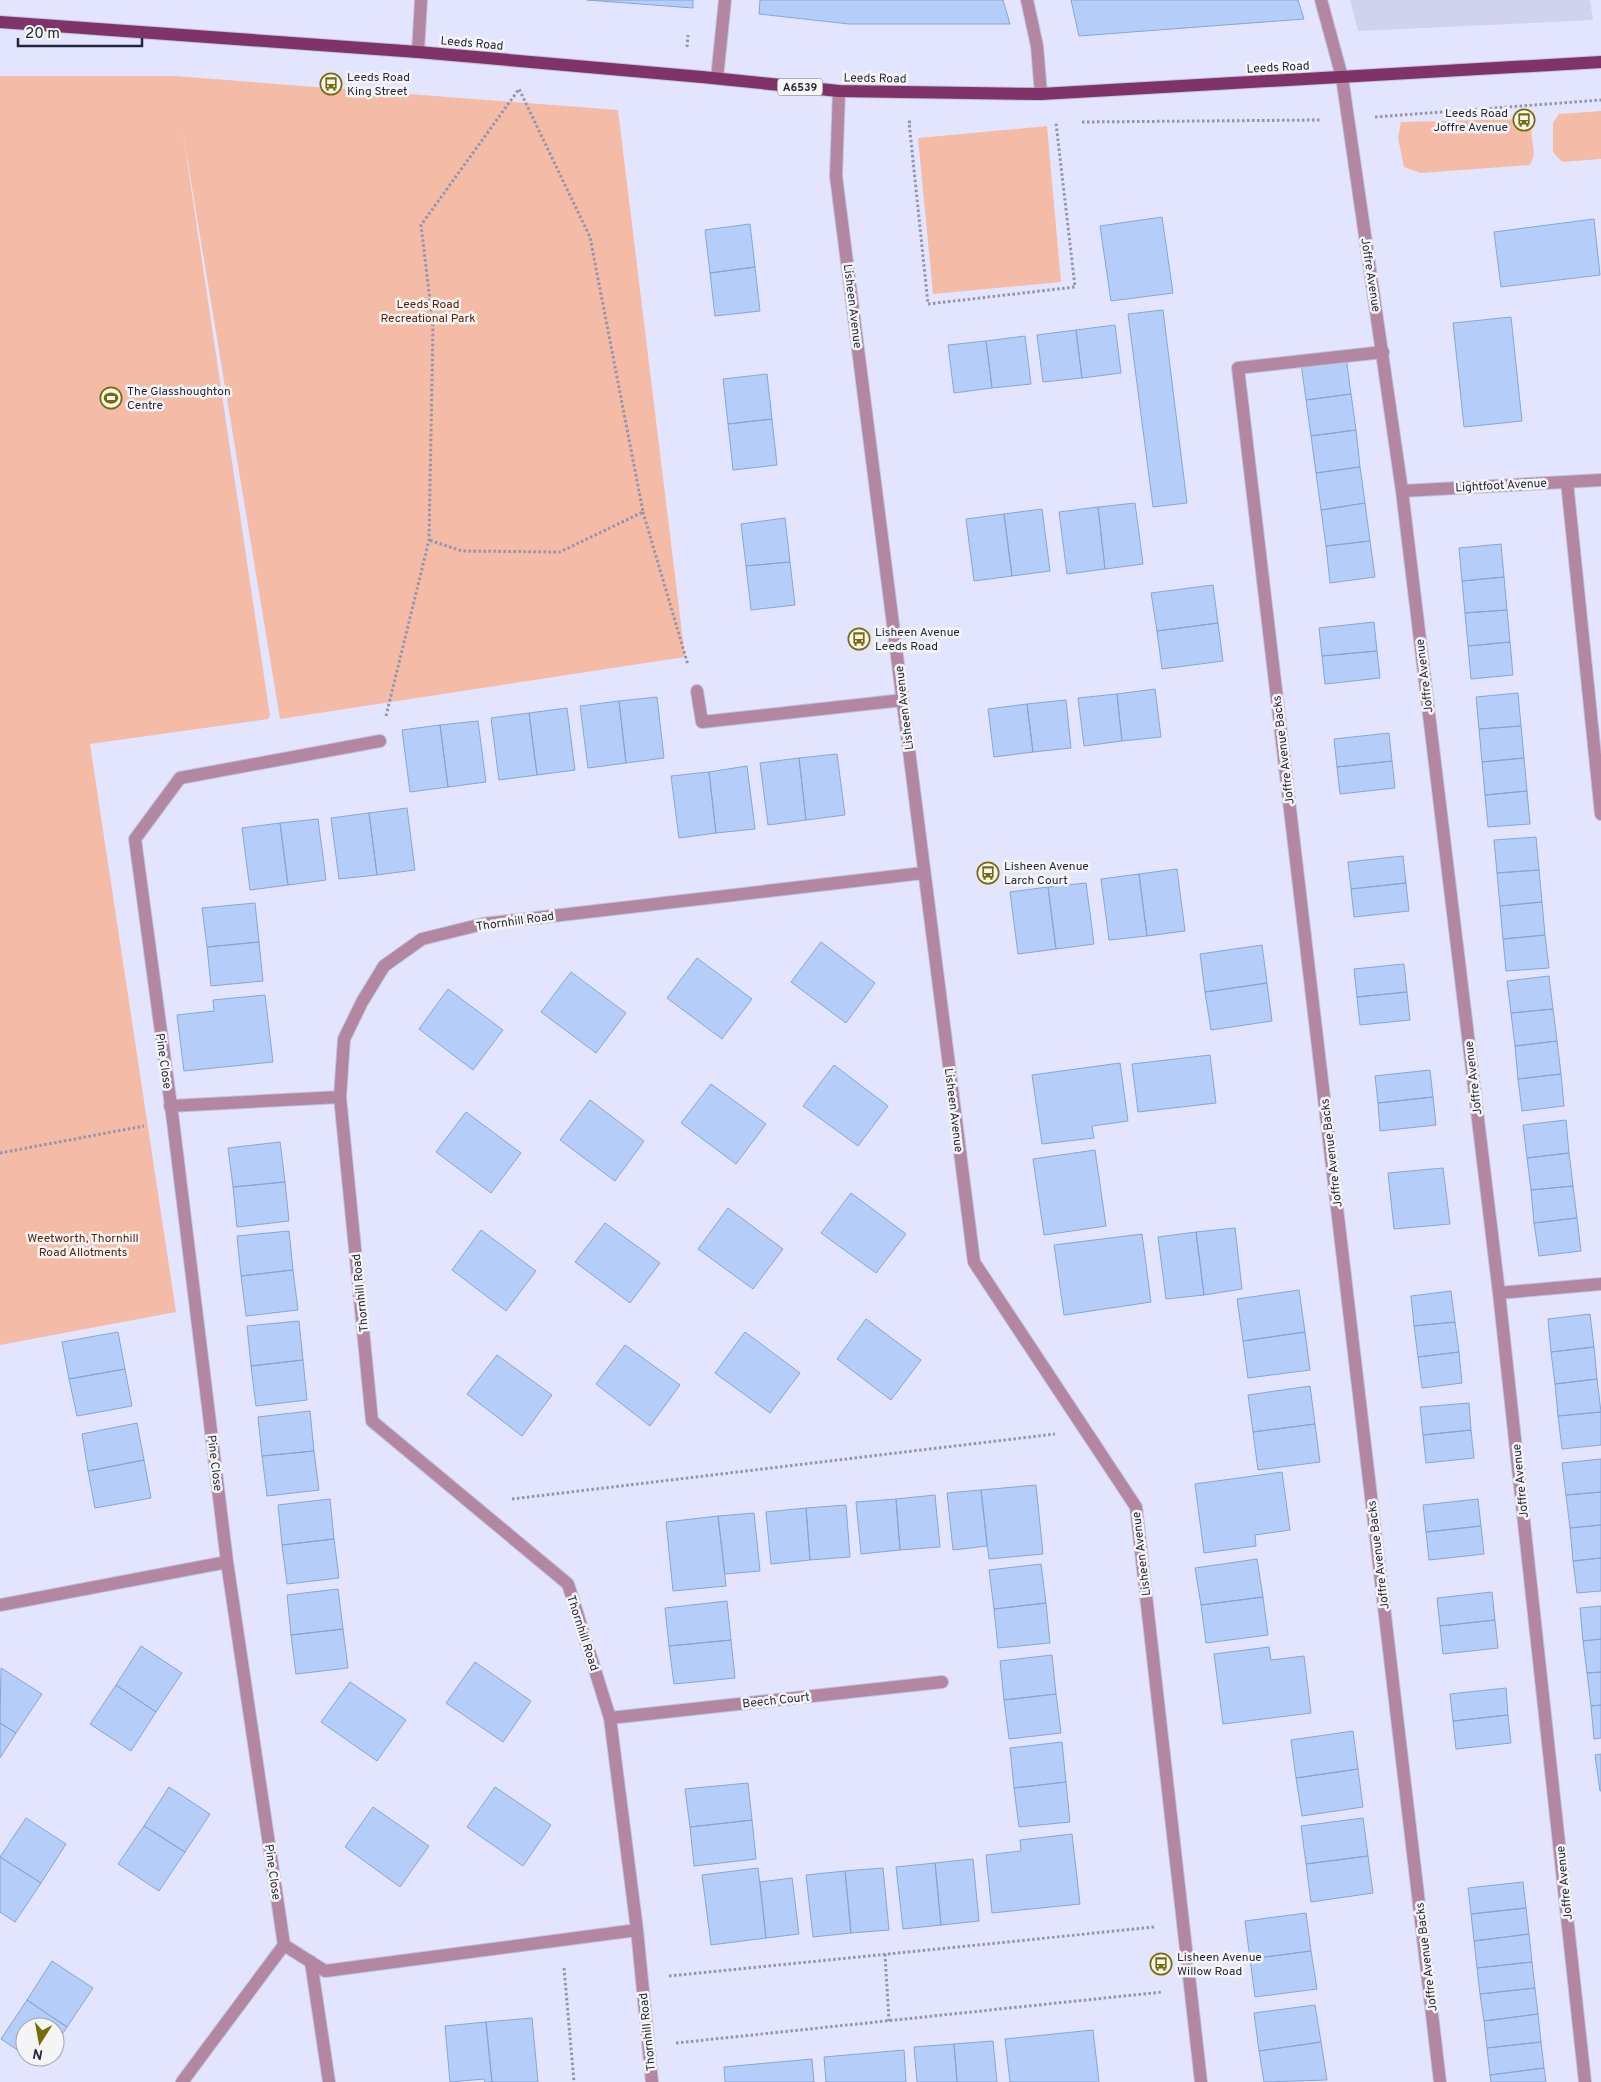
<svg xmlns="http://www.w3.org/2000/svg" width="1601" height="2082" viewBox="0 0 1601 2082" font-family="Overpass,sans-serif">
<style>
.built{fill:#d1d3ee}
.green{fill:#f4bca7}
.building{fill:#b5cef9;stroke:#87a4d8}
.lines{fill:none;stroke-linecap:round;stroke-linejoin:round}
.lane-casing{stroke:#c1c3db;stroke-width:14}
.street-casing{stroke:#c1c3db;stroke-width:14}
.primary-casing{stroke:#c1c3db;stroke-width:14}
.path{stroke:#9395ad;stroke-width:3;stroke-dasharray:2.5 2.5;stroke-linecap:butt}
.lane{stroke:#b387a2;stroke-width:12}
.street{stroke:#b387a2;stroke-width:12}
.primary{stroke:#803368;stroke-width:12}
.labels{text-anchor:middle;stroke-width:5;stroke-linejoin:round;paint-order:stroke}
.shield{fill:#f5f5f5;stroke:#646574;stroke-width:1}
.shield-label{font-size:11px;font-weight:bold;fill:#26273d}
.street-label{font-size:12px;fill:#26273d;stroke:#f5f5f5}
.poi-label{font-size:12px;fill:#26273d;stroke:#f5f5f5;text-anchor:start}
.park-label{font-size:12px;fill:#5c2106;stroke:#f5f5f5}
</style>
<rect width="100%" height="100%" fill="#e3e5fe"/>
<path class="built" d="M1350 0H1590L1593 20 1358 31Z"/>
<path class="green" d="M0 76H174L618 110 685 657 280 719 182 127 270 716 268 719 90 744 176 1312 0 1345Z
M1601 111V159L1562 162 1553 152V123L1559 114Z
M1521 119 1531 128 1534 155 1530 165 1421 173 1404 167 1398 138 1401 122Z
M1047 126 1061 282 933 294 918 138Z"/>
<path class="building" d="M587 0H693V8Z
M760 0H1003L1010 24H849L759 14Z
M1071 0H1298L1304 19 1079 36Z
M1162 217 1173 293 1111 301 1100 226Z
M1594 219 1600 275 1501 287 1494 232Z
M750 224 755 267 710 273 705 230Z
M755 267 760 311 715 316 710 273Z
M1163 310 1187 503 1153 507 1128 314Z
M1511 317 1522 421 1464 427 1453 323Z
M1115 325 1121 373 1082 378 1076 330Z
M1076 330 1082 378 1043 382 1037 335Z
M1025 336 1031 384 992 388 986 341Z
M986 341 992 388 954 393 948 345Z
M1346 357 1351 394 1306 400 1301 363Z
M767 374 772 419 728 424 723 379Z
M1351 394 1356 430 1311 436 1306 400Z
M772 419 777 465 733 470 728 424Z
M1356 430 1360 467 1316 473 1311 436Z
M1360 467 1365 503 1321 510 1316 473Z
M1135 503 1143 564 1105 569 1098 507Z
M1365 503 1370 541 1326 546 1321 510Z
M1098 507 1105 569 1067 574 1059 512Z
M1042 509 1050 571 1012 576 1004 514Z
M1004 514 1012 576 974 581 966 519Z
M785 518 790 562 746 566 741 524Z
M1370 541 1375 577 1330 583 1326 546Z
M1501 544 1504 577 1462 581 1459 548Z
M790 562 795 605 751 610 746 566Z
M1504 577 1507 610 1465 613 1462 581Z
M1213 585 1218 623 1157 631 1151 593Z
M1507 610 1510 642 1468 646 1465 613Z
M1374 622 1377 651 1322 656 1319 628Z
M1218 623 1223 661 1162 669 1157 631Z
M1510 642 1513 675 1471 679 1468 646Z
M1377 651 1380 678 1325 684 1322 656Z
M1155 689 1161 737 1122 741 1117 694Z
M1518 693 1521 726 1479 729 1476 697Z
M1117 694 1122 741 1084 746 1078 698Z
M657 697 664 758 626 763 619 701Z
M1066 700 1071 748 1033 752 1027 704Z
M619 701 626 763 588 768 580 706Z
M1027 704 1033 752 994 757 988 709Z
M567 708 575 770 537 775 529 713Z
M529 713 537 775 499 780 491 718Z
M478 721 486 782 448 787 440 725Z
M440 725 448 787 410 792 402 730Z
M1521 726 1524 758 1482 762 1479 729Z
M1389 733 1392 761 1337 767 1334 739Z
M837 754 845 815 806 820 799 758Z
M799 758 806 820 768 825 760 763Z
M1524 758 1527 791 1485 795 1482 762Z
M1392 761 1395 788 1340 794 1337 767Z
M747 766 755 829 716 833 709 772Z
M709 772 716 833 679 838 671 776Z
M1527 791 1530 824 1488 827 1485 795Z
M407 808 415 870 377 875 369 813Z
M369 813 377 875 339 879 331 818Z
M318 819 326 880 288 885 280 823Z
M280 823 288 885 250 890 242 828Z
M1536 837 1539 870 1497 873 1494 840Z
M1403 856 1406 883 1351 889 1348 862Z
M1177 869 1185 931 1147 936 1139 874Z
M1539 870 1542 902 1500 906 1497 873Z
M1139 874 1147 936 1109 940 1101 879Z
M1086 883 1094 944 1056 949 1048 887Z
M1406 883 1409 911 1354 917 1351 889Z
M1048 887 1056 949 1018 954 1010 892Z
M1542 902 1545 935 1503 939 1500 906Z
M255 903 259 942 207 947 202 908Z
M1545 935 1549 968 1506 971 1503 939Z
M259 942 263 981 211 986 207 947Z
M821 942 875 983 846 1023 791 982Z
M1262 945 1267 983 1205 992 1200 954Z
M697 958 752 999 722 1039 667 998Z
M1404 964 1407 992 1357 997 1354 969Z
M571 972 626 1013 596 1053 541 1012Z
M1549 976 1553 1009 1511 1013 1507 981Z
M1267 983 1272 1021 1211 1030 1205 992Z
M448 989 503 1030 473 1070 419 1029Z
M1407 992 1410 1020 1360 1025 1357 997Z
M265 995 273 1062 184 1071 177 1015 214 1011 213 1000Z
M1553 1009 1557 1041 1515 1046 1511 1013Z
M1557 1041 1561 1074 1518 1079 1515 1046Z
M1210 1055 1216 1103 1138 1112 1132 1064Z
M1120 1063 1128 1121 1092 1126 1094 1138 1042 1144 1032 1075Z
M834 1065 888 1106 858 1146 803 1106Z
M1430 1070 1433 1097 1378 1103 1375 1076Z
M1561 1074 1564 1106 1522 1111 1518 1079Z
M711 1084 766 1124 736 1164 681 1123Z
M1433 1097 1436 1125 1380 1131 1378 1103Z
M590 1100 644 1141 615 1181 560 1140Z
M466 1112 521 1153 491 1193 436 1152Z
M1566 1120 1569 1153 1527 1158 1523 1125Z
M280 1142 285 1182 233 1187 228 1148Z
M1095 1150 1106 1226 1044 1235 1033 1159Z
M1569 1153 1573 1186 1531 1190 1527 1158Z
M1443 1168 1450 1224 1394 1229 1388 1173Z
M285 1182 289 1221 237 1227 233 1187Z
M1573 1186 1577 1218 1534 1223 1531 1190Z
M851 1193 906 1234 876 1273 821 1233Z
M728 1208 783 1249 753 1289 698 1249Z
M1577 1218 1581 1251 1539 1256 1534 1223Z
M605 1223 660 1263 630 1303 575 1262Z
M1235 1228 1242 1289 1204 1295 1196 1232Z
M481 1230 536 1271 506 1311 452 1270Z
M289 1231 293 1270 241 1276 237 1236Z
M1196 1232 1204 1295 1166 1299 1158 1237Z
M1142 1234 1151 1302 1064 1315 1054 1245Z
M293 1270 298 1310 246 1316 241 1276Z
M1299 1290 1305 1332 1243 1341 1237 1299Z
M1451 1291 1455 1322 1414 1326 1411 1296Z
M1590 1314 1594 1347 1551 1352 1548 1319Z
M866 1319 921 1360 891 1400 837 1359Z
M299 1321 303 1360 251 1366 247 1326Z
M1455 1322 1459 1352 1418 1357 1414 1326Z
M118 1332 125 1369 69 1379 62 1342Z
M745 1332 800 1373 770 1413 715 1373Z
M1305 1332 1310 1370 1248 1378 1243 1341Z
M625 1345 680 1385 650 1426 596 1384Z
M1594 1347 1597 1379 1555 1384 1551 1352Z
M1459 1352 1462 1383 1422 1388 1418 1357Z
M497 1355 552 1395 522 1436 467 1394Z
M303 1360 307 1400 256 1406 251 1366Z
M125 1369 132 1406 77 1416 69 1379Z
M1597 1379 1601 1412 1558 1416 1555 1384Z
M1310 1386 1315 1424 1253 1432 1248 1395Z
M1469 1403 1471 1430 1423 1435 1420 1407Z
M310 1411 314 1451 262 1456 258 1417Z
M1601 1412V1445L1562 1449 1558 1416Z
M137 1423 144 1460 88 1471 82 1434Z
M1315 1424 1320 1462 1258 1470 1253 1432Z
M1471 1430 1474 1458 1426 1463 1423 1435Z
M314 1451 319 1490 267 1496 262 1456Z
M1601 1459V1492L1566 1495 1562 1463Z
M144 1460 151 1498 95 1508 88 1471Z
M1282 1472 1290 1530 1255 1535 1256 1546 1204 1553 1195 1484Z
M1036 1485 1043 1554 989 1559 981 1490Z
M981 1490 987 1546 953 1550 947 1493Z
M1601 1492V1525L1570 1528 1566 1495Z
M935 1495 940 1547 900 1550 896 1499Z
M330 1499 334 1539 282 1545 278 1505Z
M896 1499 900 1550 861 1554 856 1502Z
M1478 1499 1481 1526 1426 1532 1423 1505Z
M846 1505 850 1557 810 1560 806 1508Z
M806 1508 810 1560 771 1564 766 1512Z
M754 1513 760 1571 725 1574 718 1516Z
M718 1516 726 1586 673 1591 666 1522Z
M1601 1525V1558L1573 1561 1570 1528Z
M1481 1526 1484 1554 1429 1560 1426 1532Z
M334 1539 339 1578 287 1584 282 1545Z
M1601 1558V1591L1577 1593 1573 1561Z
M1257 1559 1263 1597 1201 1605 1195 1568Z
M1041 1564 1046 1603 994 1609 989 1570Z
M338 1589 343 1629 291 1635 287 1595Z
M1492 1592 1495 1620 1440 1626 1437 1598Z
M1263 1597 1268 1635 1206 1643 1201 1605Z
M727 1601 731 1640 669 1646 665 1608Z
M1046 1603 1050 1643 998 1648 994 1609Z
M1601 1606V1639L1583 1641 1580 1608Z
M1495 1620 1498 1648 1443 1654 1440 1626Z
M343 1629 348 1668 296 1674 291 1635Z
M1601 1639V1672L1587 1673 1583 1641Z
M731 1640 735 1678 674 1684 669 1646Z
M141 1646 182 1673 156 1712 116 1685Z
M1269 1647 1271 1660 1304 1656 1311 1713 1223 1724 1214 1654Z
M1052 1655 1056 1694 1004 1700 1000 1661Z
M475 1662 531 1701 503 1742 446 1703Z
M1 1668 42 1694 16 1733 0 1723Z
M1601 1672V1705L1591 1706 1587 1673Z
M350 1682 406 1720 377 1761 321 1722Z
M116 1685 156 1712 131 1751 90 1724Z
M1506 1688 1508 1715 1453 1721 1450 1694Z
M1056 1694 1061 1733 1009 1739 1004 1700Z
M1601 1705V1738L1594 1739 1591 1706Z
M1508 1715 1511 1743 1456 1749 1453 1721Z
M0 1723 16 1733 0 1758Z
M1353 1731 1358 1769 1296 1778 1291 1740Z
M1062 1742 1066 1782 1014 1788 1010 1748Z
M1601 1754V1791H1600L1595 1755Z
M1358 1769 1363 1807 1302 1816 1296 1778Z
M1066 1782 1070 1822 1019 1827 1014 1788Z
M748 1783 752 1820 690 1827 685 1789Z
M169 1787 210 1814 185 1852 144 1826Z
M495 1787 551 1825 523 1866 467 1827Z
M373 1807 429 1846 400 1887 345 1847Z
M26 1818 66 1844 41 1883 0 1857Z
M1363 1818 1368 1856 1306 1864 1301 1826Z
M752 1820 756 1859 694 1866 690 1827Z
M144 1826 185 1852 159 1891 118 1864Z
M1072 1834 1080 1904 992 1913 986 1855 1021 1851 1020 1840Z
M1368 1856 1373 1893 1311 1902 1306 1864Z
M0 1857 41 1883 15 1922 0 1912Z
M973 1859 979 1921 941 1925 935 1863Z
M935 1863 941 1925 903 1929 896 1867Z
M758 1868 766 1938 711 1945 702 1875Z
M883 1868 889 1930 851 1933 845 1871Z
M845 1871 851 1933 813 1937 806 1875Z
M792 1878 799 1934 766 1938 760 1882Z
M1523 1882 1526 1908 1471 1914 1468 1888Z
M1526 1908 1529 1934 1474 1941 1471 1914Z
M1306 1913 1311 1951 1250 1959 1245 1921Z
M1529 1934 1532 1962 1477 1968 1474 1941Z
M1311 1951 1317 1989 1255 1997 1250 1959Z
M52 1961 93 1988 67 2027 27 2000Z
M1532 1962 1535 1988 1480 1994 1477 1968Z
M1535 1988 1538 2014 1484 2021 1480 1994Z
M27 2000 67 2027 55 2045V2027H25V2055L1 2039Z
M1315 2005 1321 2042 1259 2051 1254 2013Z
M1538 2014 1541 2042 1487 2048 1484 2021Z
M532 2018 538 2082H492L486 2022Z
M486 2022 492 2082H485L484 2079 450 2082 445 2026Z
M1093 2030 1099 2082H1010L1005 2039Z
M993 2041 997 2082H957L954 2044Z
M1321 2042 1327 2080 1264 2082 1259 2051Z
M1541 2042 1544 2068 1490 2075 1487 2048Z
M954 2044 957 2082H917L914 2047Z
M904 2050 906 2082H826L824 2057Z
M28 2057H47L42 2066Z
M812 2059 814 2082H725L724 2067Z
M1544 2068 1546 2082H1491L1490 2075Z"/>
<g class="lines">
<g class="lane-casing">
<path id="lane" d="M1383 352 1238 368 1440 2082
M1567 482 1601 814
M697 691 702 722 903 700
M1499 1293 1601 1284
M311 1962 329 2082"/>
</g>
<g class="street-casing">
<path id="street" d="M1027 0 1037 46 1041 94
M1321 0 1342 77 1402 491 1499 1293 1585 2082
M418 52 421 0
M717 78 725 0
M839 91 836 176 974 1262 1136 1507 1201 2082
M1402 491 1601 480
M170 1106 340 1097
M0 1605 227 1562
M610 1718 942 1682
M284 1945 325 1971 637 1930
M182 2082 284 1945 227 1562 173 1121 135 839 180 778 380 741
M652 2082 637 1930 610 1718 568 1584 372 1421 340 1097 344 1039 362 1002 384 966 422 939 483 924 923 873"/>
</g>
<g class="primary-casing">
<path id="primary" d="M0 22 418 52 702 77 839 91 1041 94 1601 62"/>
</g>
<path class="path" d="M687 47 688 35
M1375 117 1601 100
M911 122H909L928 304 1075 287 1056 123
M1082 122 1321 120
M643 512 688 665
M386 716 429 540 433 326 421 225 519 89 590 237 643 512 560 552 462 551 429 540
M0 1153 144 1126
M512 1499 1055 1434
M885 1954 889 2021
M564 1968 574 2082
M669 1976 1155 1927
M676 2043 1162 1992"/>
<use href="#lane" class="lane"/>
<use href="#street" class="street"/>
<use href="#primary" class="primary"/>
</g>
<defs>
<g id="bus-ring" transform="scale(1.125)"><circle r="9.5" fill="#f5f5f5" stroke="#786c06" stroke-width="1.5"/><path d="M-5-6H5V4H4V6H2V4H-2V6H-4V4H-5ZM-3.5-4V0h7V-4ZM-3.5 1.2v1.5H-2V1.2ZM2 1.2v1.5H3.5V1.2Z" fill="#786c06"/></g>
<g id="stadium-ring" transform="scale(1.125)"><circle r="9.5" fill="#f5f5f5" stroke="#786c06" stroke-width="1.5"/><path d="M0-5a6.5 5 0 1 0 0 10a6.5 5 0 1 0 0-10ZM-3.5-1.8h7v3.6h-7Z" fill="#786c06"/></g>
</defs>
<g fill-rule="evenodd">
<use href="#bus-ring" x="331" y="84"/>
<use href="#bus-ring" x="1524" y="120"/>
<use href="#stadium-ring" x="111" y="398"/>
<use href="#bus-ring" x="859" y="639"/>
<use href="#bus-ring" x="988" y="873"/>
<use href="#bus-ring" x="1161" y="1964"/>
</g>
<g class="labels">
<rect class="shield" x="777.5" y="78.5" width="45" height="17" rx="4"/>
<g class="shield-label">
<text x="800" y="91">A6539</text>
</g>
<g class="street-label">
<text transform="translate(472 43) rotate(5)" y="4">Leeds Road</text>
<text transform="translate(1278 67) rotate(-3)" y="4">Leeds Road</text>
<text transform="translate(875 78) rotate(1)" y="4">Leeds Road</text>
<text transform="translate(1371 275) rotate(81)" y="4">Joffre Avenue</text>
<text transform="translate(853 306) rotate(83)" y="4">Lisheen Avenue</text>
<text transform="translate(1501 485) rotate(-3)" y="4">Lightfoot Avenue</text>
<text transform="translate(1424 676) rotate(-97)" y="4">Joffre Avenue</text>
<text transform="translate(904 708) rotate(-97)" y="4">Lisheen Avenue</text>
<text transform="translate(1283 750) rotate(-97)" y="4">Joffre Avenue Backs</text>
<text transform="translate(515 921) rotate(-8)" y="4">Thornhill Road</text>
<text transform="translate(164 1061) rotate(82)" y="4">Pine Close</text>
<text transform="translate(1473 1078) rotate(-97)" y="4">Joffre Avenue</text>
<text transform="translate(954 1110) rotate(83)" y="4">Lisheen Avenue</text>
<text transform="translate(1331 1153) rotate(-97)" y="4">Joffre Avenue Backs</text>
<text transform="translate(360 1293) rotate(-96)" y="4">Thornhill Road</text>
<text transform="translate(215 1463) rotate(83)" y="4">Pine Close</text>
<text transform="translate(1520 1481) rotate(-96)" y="4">Joffre Avenue</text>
<text transform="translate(1141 1554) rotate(-97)" y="4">Lisheen Avenue</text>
<text transform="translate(1378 1555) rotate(-97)" y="4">Joffre Avenue Backs</text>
<text transform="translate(583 1633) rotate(72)" y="4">Thornhill Road</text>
<text transform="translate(776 1700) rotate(-6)" y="4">Beech Court</text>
<text transform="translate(273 1872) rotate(82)" y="4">Pine Close</text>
<text transform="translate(1564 1883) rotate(-96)" y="4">Joffre Avenue</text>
<text transform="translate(1426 1957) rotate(-97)" y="4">Joffre Avenue Backs</text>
<text transform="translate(647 2032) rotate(-96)" y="4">Thornhill Road</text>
</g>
<g class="poi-label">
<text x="347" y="81">Leeds Road<tspan x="347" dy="14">King Street</tspan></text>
<text x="1508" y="117" text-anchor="end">Leeds Road<tspan x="1508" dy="14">Joffre Avenue</tspan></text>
<text x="127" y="395">The Glasshoughton<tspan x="127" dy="14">Centre</tspan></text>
<text x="875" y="636">Lisheen Avenue<tspan x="875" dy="14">Leeds Road</tspan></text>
<text x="1004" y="870">Lisheen Avenue<tspan x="1004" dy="14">Larch Court</tspan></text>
<text x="1177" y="1961">Lisheen Avenue<tspan x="1177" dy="14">Willow Road</tspan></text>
</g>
<g class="park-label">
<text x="428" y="308">Leeds Road<tspan x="428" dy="14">Recreational Park</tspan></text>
<text x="83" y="1242">Weetworth, Thornhill<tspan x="83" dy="14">Road Allotments</tspan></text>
</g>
</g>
<g transform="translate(40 2042) rotate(191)"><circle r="24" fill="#f5f5f5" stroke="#a2a3ab"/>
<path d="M0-4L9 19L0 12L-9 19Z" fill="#786c06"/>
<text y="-8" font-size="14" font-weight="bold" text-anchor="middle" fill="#26273d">N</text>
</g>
<path d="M18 38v8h124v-8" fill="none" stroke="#26273d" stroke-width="2.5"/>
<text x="25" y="38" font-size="15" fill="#26273d" stroke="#f5f5f5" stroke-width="4" paint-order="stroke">20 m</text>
</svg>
